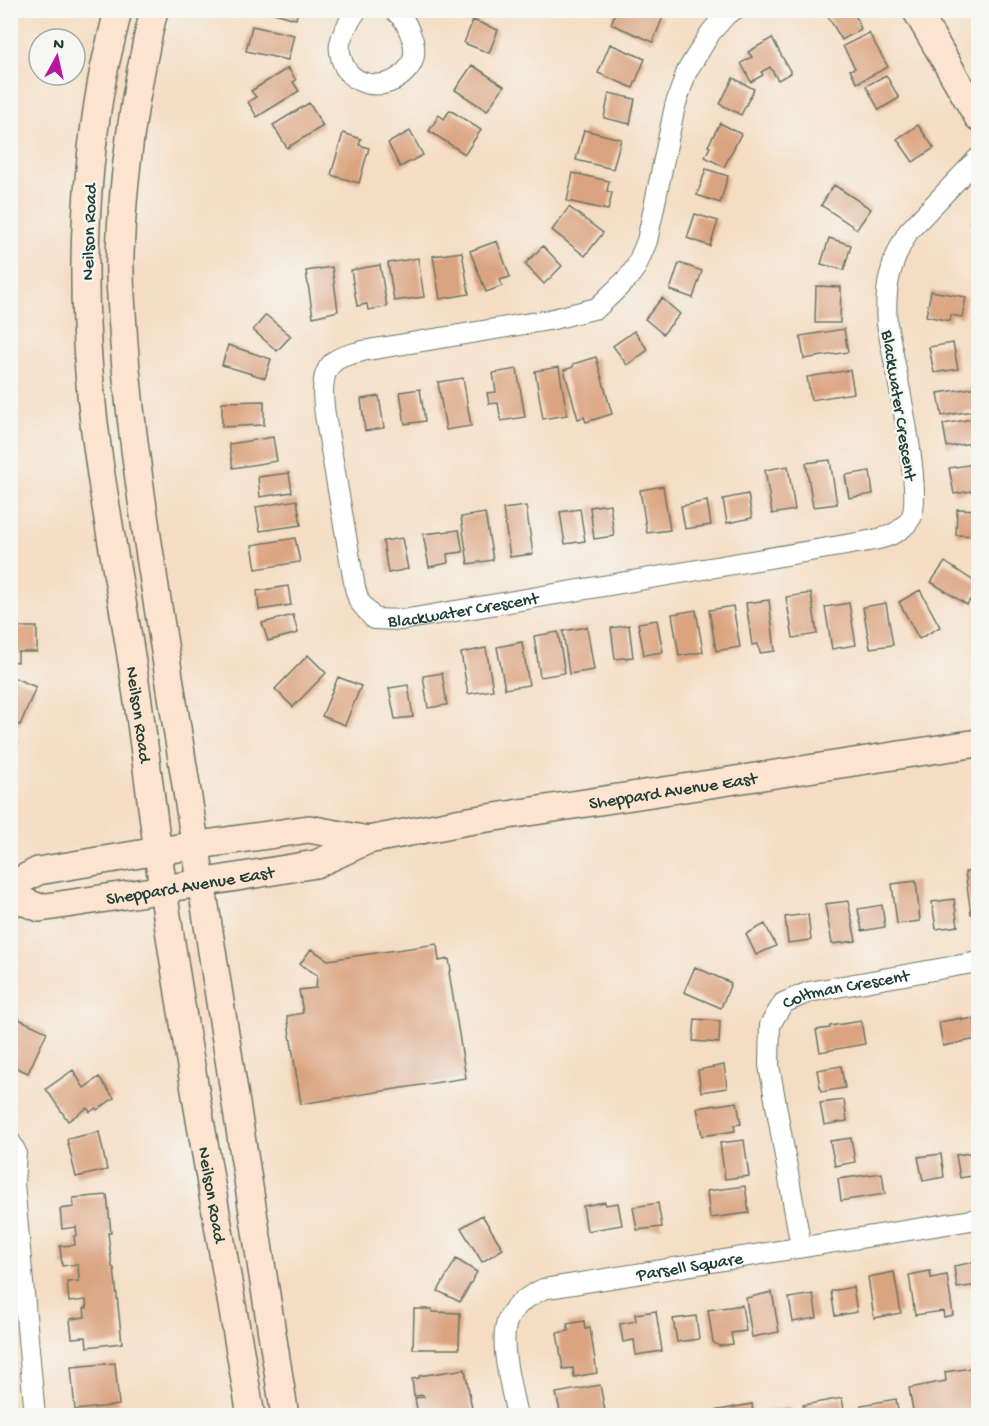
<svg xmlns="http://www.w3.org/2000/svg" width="989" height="1426" viewBox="0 0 989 1426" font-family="'Gochi Hand',sans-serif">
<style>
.building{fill:#dba481}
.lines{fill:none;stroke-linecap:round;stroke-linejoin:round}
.street-casing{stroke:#6a7566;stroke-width:22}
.secondary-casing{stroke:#6a7566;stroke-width:30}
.street{stroke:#fff;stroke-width:20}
.secondary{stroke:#fde4d1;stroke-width:27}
.labels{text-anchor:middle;stroke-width:5;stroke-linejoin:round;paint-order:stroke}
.street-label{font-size:18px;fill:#1f3d34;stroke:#f6f6f2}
</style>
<rect width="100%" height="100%" fill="#f6f6f2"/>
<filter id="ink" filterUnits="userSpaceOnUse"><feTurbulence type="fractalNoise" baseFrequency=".0167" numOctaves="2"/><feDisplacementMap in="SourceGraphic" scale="12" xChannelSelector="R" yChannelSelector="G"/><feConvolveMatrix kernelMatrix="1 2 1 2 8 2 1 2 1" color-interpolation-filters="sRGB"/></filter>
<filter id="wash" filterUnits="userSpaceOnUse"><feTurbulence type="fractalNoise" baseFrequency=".008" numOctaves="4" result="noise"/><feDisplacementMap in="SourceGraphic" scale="24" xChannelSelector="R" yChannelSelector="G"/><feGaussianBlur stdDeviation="1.35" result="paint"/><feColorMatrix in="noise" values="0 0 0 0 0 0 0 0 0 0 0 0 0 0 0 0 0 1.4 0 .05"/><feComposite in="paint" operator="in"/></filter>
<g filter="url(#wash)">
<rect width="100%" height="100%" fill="#f4ddc2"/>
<g id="blocks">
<path class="building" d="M263 10H298L296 19Z
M616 10H647L663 17 653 42 611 24Z
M824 10H853L861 29 842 40Z
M473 20 498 30 489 53 464 43Z
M252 26 294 35 288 60 246 51Z
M869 33 888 67 857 83 850 70 855 68 843 46Z
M772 38 791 73 778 80 770 67 761 72 763 75 751 82 741 63 752 57 748 52Z
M610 44 645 59 633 88 598 73Z
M472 65 504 86 487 111 455 90Z
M288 68 296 80 293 82 299 91 257 117 248 102 256 97 251 91Z
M886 75 899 98 879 110 866 86Z
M733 78 754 89 741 115 720 104Z
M609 93 635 99 630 124 604 118Z
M309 103 323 126 287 148 273 125Z
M450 110 481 130 465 154 429 131 439 115 444 119Z
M720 123 741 134 724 167 705 157 710 147 708 146Z
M918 125 934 148 913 162 897 139Z
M584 130 621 139 613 169 576 160Z
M410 131 423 155 400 167 388 143Z
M343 133 361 139 359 145 369 148 359 183 331 175Z
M706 169 728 176 720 203 697 195Z
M573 173 609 181 607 191 612 193 608 210 567 201Z
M834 185 871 209 857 229 821 205Z
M569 207 603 233 585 256 552 230Z
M978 210V227L970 222Z
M695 214 718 221 710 246 687 238Z
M829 238 851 245 844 270 821 264Z
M497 241 510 277 500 280 502 286 486 292 470 251Z
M543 246 562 266 544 284 525 264Z
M462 252 469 294 440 299 433 256Z
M418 258 424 297 394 301 388 263Z
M679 263 702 271 693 298 670 290Z
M380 265 387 307 368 310 367 304 357 306 351 270Z
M332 267 338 311 313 317 306 271Z
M816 286 841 287 840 323H815Z
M931 291 966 297 962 317 951 315 950 321 926 316Z
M662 298 680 314 663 334 645 319Z
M266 315 291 336 277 351 253 330Z
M844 329 848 352 804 359 800 336Z
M634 331 648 350 627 365 613 346Z
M953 343 958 369 934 373 929 347Z
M228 345 271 359 265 378 222 365Z
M596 357 612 414 586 422 584 417 578 419 564 370 573 367V364Z
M559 367 567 415 543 419 535 371Z
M517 369 525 417 501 421 498 403 489 404 487 393 496 392 493 373Z
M850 370 854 393 811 400 807 377Z
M463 378 471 426 446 430 438 382Z
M978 387V410L942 416 938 393Z
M420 389 425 421 405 424 400 392Z
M379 396 384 428 365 431 361 399Z
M264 401V425L222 427V402Z
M978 418V442L947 447 943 424Z
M273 437 277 461 233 468 229 444Z
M830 460 837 504 813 507 806 463Z
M974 464 978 490 954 494 949 468Z
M788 466 795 510 772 514 765 470Z
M870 471 873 494 849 498 845 475Z
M289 473 292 492 260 497 258 477Z
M663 486 670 530 647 533 640 490Z
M748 494 752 518 727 523 723 499Z
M297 500 301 525 260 531 256 507Z
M707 501 711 525 685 529 681 506Z
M610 504 614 536 594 539 590 507Z
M526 506 533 554 510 557 503 509Z
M580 509 585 541 565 544 560 512Z
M957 509 978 510V536L956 535Z
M485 513 493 560 468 564 461 517Z
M459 530 463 552 447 554 448 563 429 567 423 534Z
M295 538 300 562 256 569 252 545Z
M402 538 408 569 388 573 383 541Z
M945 562 978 584V587L967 605 931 582Z
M10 580 16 606 10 607Z
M288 586 291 605 259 610 257 591Z
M920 590 940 627 919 639 899 602Z
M811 593 817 634 793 638 786 597Z
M769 600 775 651 760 653 758 644 752 645 746 603Z
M849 603 856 645 832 649 825 607Z
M886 603 893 645 870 648 863 607Z
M733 606 740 647 716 651 709 610Z
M696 610 703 652 679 656 672 614Z
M293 615 298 633 268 641 262 623Z
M657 620 663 652 644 655 638 623Z
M629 625 633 657 615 659 611 628Z
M10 627H37V652H18V662L10 661Z
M587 627 594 670 569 674 563 631Z
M558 632 565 673 540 677 534 636Z
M522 642 529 685 505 689 497 647Z
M486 648 493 690 468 694 461 653Z
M308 655 326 673 293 707 275 689Z
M442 673 447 705 428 708 423 676Z
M10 676 36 687 20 725 10 722Z
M338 677 361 686 345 725 322 716Z
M408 685 413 717 395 719 389 688Z
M10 728 16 732 11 738 18 742 10 752Z
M978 870V913L971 914 965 872Z
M916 881 920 921 897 924 892 884Z
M954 899 958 926 936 929 932 902Z
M848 901 856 941 832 944 825 904Z
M882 905 885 927 862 931 858 909Z
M808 914 811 940 788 943 785 917Z
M765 924 776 946 756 955 746 934Z
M437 944 439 961 449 959 451 971 449 972 466 1078 301 1104 287 1016 303 1013 299 990 316 988 317 975 300 964 311 949 328 960Z
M695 967 731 983 721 1008 684 992Z
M10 1015 47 1032 28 1073 10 1065Z
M962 1018V1020L974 1018 977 1039 943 1046 939 1022Z
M695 1019 720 1021 719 1043 693 1041Z
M861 1021 865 1044 820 1052 816 1030 830 1028V1026Z
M724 1065 727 1088 701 1092 698 1070Z
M841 1066 845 1088 821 1092 817 1070Z
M73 1070 84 1088 99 1077 114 1098 97 1110 96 1108 90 1112 87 1108 68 1121 46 1089Z
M844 1100 847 1121 824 1125 820 1103Z
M737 1102 741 1124 734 1125 735 1131 702 1136 697 1108Z
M99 1132 107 1170 76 1177 67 1139Z
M851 1138 855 1162 835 1166 830 1141Z
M744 1140 749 1176 725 1179 720 1143Z
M977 1152 978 1175 960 1178 956 1155Z
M941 1154 944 1177 923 1181 918 1157Z
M882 1173 885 1194 841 1201 838 1179Z
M745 1186 749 1213 710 1218 707 1191Z
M107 1195 111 1233H108L112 1267 114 1268 122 1343 87 1347 86 1337 72 1338 70 1319 85 1317 84 1308H87L86 1300 69 1302 67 1282 79 1281 78 1264 62 1266 60 1246 75 1245 74 1236 77 1235 76 1227 62 1229 60 1209 74 1207 73 1198Z
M605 1202V1205L618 1203 622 1225 587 1231 583 1206Z
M658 1203 662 1227 637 1230 633 1207Z
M482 1215 503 1249 482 1262 461 1228Z
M978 1258V1285L957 1288 954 1266 975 1262V1259Z
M456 1259 477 1272 460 1302 438 1291Z
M930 1271 931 1278 947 1275 953 1315 944 1317 943 1311 915 1315 909 1275Z
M894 1272 901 1313 874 1318 868 1277Z
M853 1287 857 1312 835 1316 831 1291Z
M772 1292 779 1332 752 1337 746 1298Z
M813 1294 817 1318 793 1322 789 1298Z
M742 1305 746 1331 731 1333 733 1344 719 1346 713 1342 708 1310Z
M414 1309H432V1312L460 1313 459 1349H413Z
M656 1311 662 1351 636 1355 634 1340 623 1342 620 1324 636 1321 635 1314Z
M696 1316 699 1339 677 1342 673 1319Z
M584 1321 585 1329 590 1328 597 1373 574 1377 573 1368 563 1369 557 1333 569 1331 567 1324Z
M115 1363 119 1405 75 1410 71 1367Z
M978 1367V1411L961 1414 960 1412 947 1416H914L909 1388 946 1381 945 1372Z
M465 1369 473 1415 450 1416 449 1410 418 1415 415 1398 424 1397 423 1395 414 1396 412 1379 419 1378V1376Z
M600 1385 606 1416H561L556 1393Z
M842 1398 845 1416H805L803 1405Z
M896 1399 899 1416H863L861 1405Z
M752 1404 753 1413 790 1407 792 1416H686Z"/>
</g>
</g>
<g filter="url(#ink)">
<use href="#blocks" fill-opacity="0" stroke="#6a7566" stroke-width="1.5"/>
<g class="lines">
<g class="street-casing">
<g id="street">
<path d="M357 10C350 20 342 32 340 44 339 48 340 53 341 57 348 88 387 93 406 71 414 63 416 53 413 41 407 26 407 21 394 10"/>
<path id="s1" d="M734 10 727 14 711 32 687 71 675 106 647 241 636 267 628 278 597 308 549 320 362 351C353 354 342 355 335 361 319 372 323 399 325 415L355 588 359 601 374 619 402 620 863 542C881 539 901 535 911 518 924 493 893 358 887 324 884 288 890 263 908 232L978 158"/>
<path d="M10 1141 16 1152 14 1183 35 1416"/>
<path id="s2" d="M801 1247 769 1065 770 1025 783 1003 809 992 978 962"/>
<path id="s3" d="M517 1416C512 1390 498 1342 508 1319 515 1304 529 1296 543 1289L978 1219"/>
</g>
</g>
<g class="secondary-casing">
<g id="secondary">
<path id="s4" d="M118 10C113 34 106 57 102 80 85 175 81 275 89 372 97 476 120 579 135 682 147 760 155 838 167 916 192 1083 223 1249 251 1416"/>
<path d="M154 10C135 89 123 172 120 254 119 273 121 293 122 313 126 390 137 467 148 543L285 1416"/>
<path d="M916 10 978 117"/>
<path d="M10 886 38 871 158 851 309 829 368 840"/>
<path id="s5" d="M10 896 40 908 133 894 316 864 368 840 462 822 978 743"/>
</g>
</g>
<use href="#street" class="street"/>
<use href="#secondary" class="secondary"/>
</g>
</g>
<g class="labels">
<g class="street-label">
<text transform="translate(88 232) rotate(-88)" y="6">Neilson Road</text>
<text transform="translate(900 405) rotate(81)" y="6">Blackwater Crescent</text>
<text dy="6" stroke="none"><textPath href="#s1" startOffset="966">Blackwater Crescent</textPath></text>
<text dy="6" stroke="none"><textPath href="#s4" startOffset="711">Neilson Road</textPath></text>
<text dy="6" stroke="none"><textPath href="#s5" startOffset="678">Sheppard Avenue East</textPath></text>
<text dy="6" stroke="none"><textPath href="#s5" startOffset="184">Sheppard Avenue East</textPath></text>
<text dy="6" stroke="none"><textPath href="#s2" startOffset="315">Coltman Crescent</textPath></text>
<text dy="6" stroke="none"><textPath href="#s4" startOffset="1197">Neilson Road</textPath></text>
<text dy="6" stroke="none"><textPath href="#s3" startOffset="294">Parsell Square</textPath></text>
</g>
</g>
<rect width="989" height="1426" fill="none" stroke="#f6f6f2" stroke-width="36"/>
<g transform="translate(57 57) rotate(8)"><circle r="28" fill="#f6f6f2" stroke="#a0aca6" stroke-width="1.5"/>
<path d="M0-4.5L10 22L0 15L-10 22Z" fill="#b5179e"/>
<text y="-9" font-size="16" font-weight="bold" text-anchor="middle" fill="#1f3d34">N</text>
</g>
</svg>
